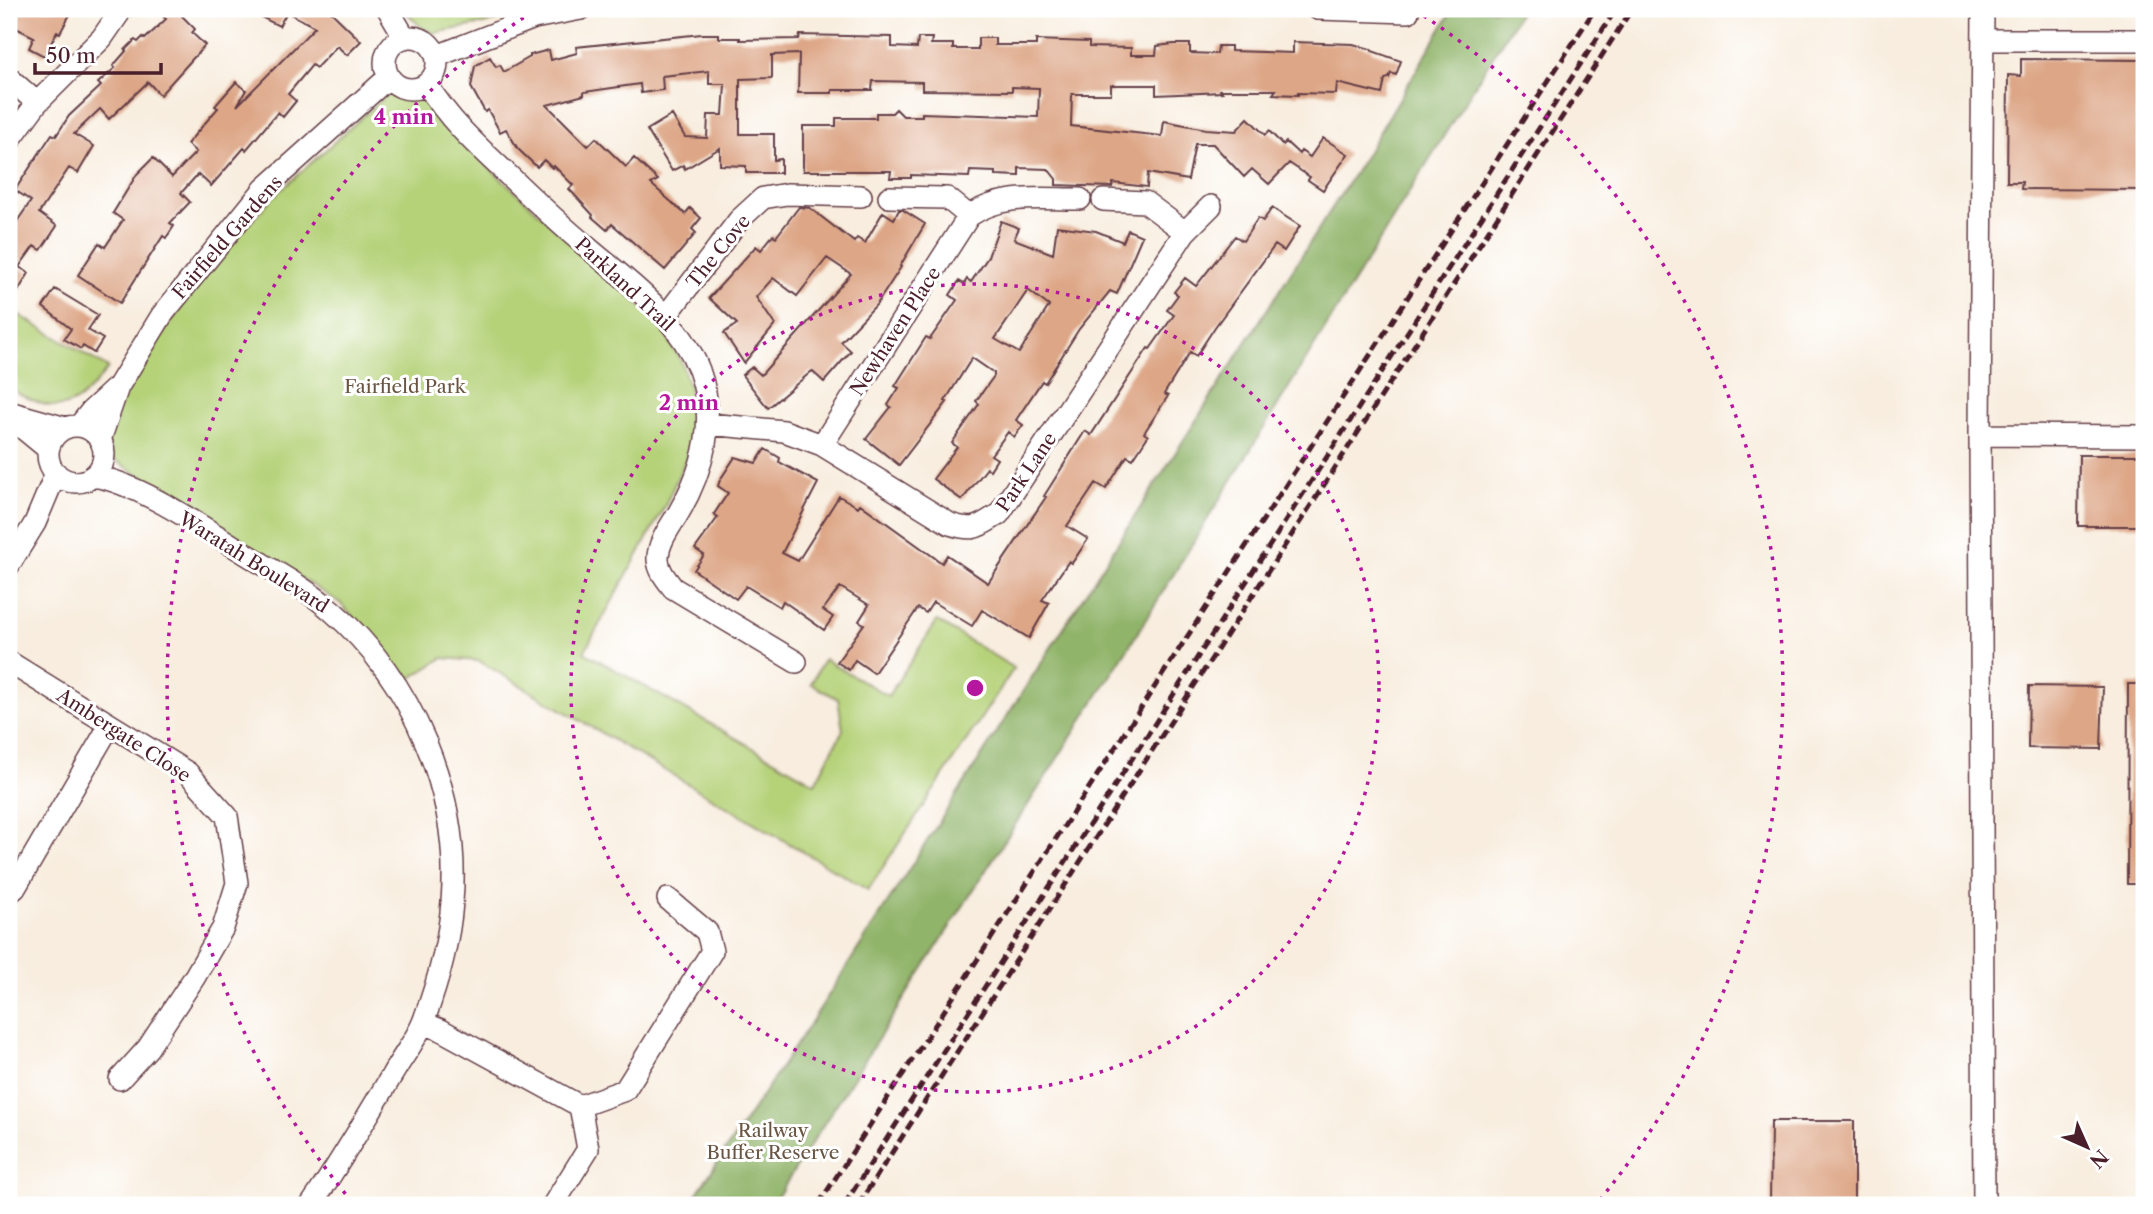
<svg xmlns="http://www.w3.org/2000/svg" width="2153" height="1214" viewBox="0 0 2153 1214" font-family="'Libre Caslon Text',serif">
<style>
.green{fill:#b5d279;stroke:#807852;stroke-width:2}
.forest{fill:#90b469;stroke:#6d6a4a;stroke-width:2}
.building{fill:#dda686;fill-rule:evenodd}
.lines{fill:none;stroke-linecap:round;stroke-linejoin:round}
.minor-casing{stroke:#643e46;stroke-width:24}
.minor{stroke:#fff;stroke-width:21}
.rail{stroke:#4a1f2b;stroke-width:5;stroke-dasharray:10 5;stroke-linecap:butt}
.ring{fill:none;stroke:#b5179e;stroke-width:3.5;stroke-dasharray:3.5 7}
.labels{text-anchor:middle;stroke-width:6;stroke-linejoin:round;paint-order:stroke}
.street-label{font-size:19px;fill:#4a1f2b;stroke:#fff}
.park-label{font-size:19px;fill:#6a5542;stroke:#fff}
.centre{fill:#b5179e;stroke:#fff;stroke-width:3.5}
.ring-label{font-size:21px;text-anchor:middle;font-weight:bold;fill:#b5179e;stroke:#fff;stroke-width:6;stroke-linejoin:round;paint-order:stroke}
</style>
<rect width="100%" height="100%" fill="#fff"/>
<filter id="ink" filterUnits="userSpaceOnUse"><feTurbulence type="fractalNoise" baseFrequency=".0143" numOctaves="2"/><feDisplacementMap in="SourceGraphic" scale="14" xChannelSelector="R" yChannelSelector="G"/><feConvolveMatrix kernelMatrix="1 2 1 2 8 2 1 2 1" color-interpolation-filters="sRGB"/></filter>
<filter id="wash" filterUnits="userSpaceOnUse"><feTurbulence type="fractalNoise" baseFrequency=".00686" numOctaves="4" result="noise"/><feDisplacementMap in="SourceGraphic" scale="28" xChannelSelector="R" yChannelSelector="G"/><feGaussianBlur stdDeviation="1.57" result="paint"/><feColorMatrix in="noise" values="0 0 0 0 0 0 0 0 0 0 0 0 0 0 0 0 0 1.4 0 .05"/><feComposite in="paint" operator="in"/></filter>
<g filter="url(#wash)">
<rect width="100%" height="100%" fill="#f8edde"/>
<path class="green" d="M403 9H515L510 16 483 24 434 33 422 28Z
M391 91 422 101 468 148 658 322 681 361 696 410 689 452 665 506 584 652 815 783 843 730 838 699 811 684 824 659 888 696 937 621 1014 668 868 890 479 661 443 658 408 680 340 603 112 458 100 423 202 278 270 200Z
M9 309 108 368C73 414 58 416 9 388Z"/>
<path class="forest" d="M1453 9H1522L1130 645 772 1205H689L812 1021 1364 158Z"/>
<g id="blocks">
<path class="building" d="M19 9H73L60 33 57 32 44 56 29 48 34 37 10 25Z
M156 9H189L182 16 195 29 192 33 205 45 160 95 148 82 109 119 100 109 74 134 94 146 78 173 69 168 39 213 57 226 41 250 34 246 19 267 29 273 9 306V233L31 201 15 190 52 134 56 136 69 116 101 86 98 83 115 68 113 66 126 51 125 50 135 40 138 42 143 37 145 39 166 19Z
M245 9H328L361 41 347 55 337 46 316 68 312 65 288 94 296 101 283 117 278 112 246 150 244 148 211 186 198 174 181 193 190 202 170 223 174 226 166 238 163 236 120 303 78 275 99 243 105 247 123 220 113 213 137 174 153 158 172 177 196 152 187 144 218 108 215 106 236 82 246 90 237 106 315 27 287 12 279 26Z
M702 34H719V38H740V40L799 39 800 35 892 37V47L917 48 918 38H932L931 44H953V49H978V38H995V45H1036V40L1089 42V47L1131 48V55H1156L1157 46 1174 44H1190V53L1217 54 1218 46H1231V51L1293 53V42L1353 44 1371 49 1372 51 1401 61 1396 75 1391 73 1389 78 1385 79 1382 94 1337 83 1336 94 1298 93V95L1273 94 1276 90H1220L1222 92 1156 95V85H1111V94H1072L1071 126 1162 136 1164 121 1206 129 1236 131 1248 118 1265 135 1269 131 1283 145 1286 142 1299 154 1301 151 1310 157 1323 138 1348 154 1323 190 1308 180 1310 177 1289 163 1269 184 1252 169 1244 177 1213 144H1195L1188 180 1148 173 1147 187 1113 183 1112 187 1056 185V179L1048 169 1019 168V176L996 175V172L970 171 969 177 911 175V178H890L891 171H803V126H836V118H876V113H892L896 109 903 116H922V113L1038 117 1039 88 1012 87V91L922 90V82L873 81 872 90H832V93H798L799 54 772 55V78L740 79V134H774V160L781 159V173H746V166L720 165V148L685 169 683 165 672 171 647 130 672 115 685 137 707 138 708 115H723L725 84H709V71L662 76 663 90 641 93 640 84 584 92V95L547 105 588 146 596 138 626 167 634 158 658 180 651 184 685 214 690 208 701 218 692 229 696 233 665 270 612 224 607 230 592 217 593 215 569 189 573 185 554 166 552 168 544 160 537 167 518 149 506 129 500 132 488 110 485 112 471 87 475 66 490 57 496 67 500 65 504 72 530 57V55L549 50 551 60 577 53 576 47Z
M2021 59 2144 60V190L2021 189 2022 182H2007L2008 75 2021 76Z
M799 207 810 208 854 242 857 238 865 243 883 212 894 219 899 210H903L925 224 900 266 901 267 877 304 841 342 851 351 824 382 812 371 768 408 742 375 752 367 761 375 851 274 827 258 797 296 773 278 756 297 775 325 744 363 724 333 737 324 709 298 756 246 761 250 773 235 776 237Z
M1272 208 1300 226 1284 251 1275 245 1215 327 1196 356 1190 352 1164 394 1168 396 1144 433 1148 436 1133 459 1127 456 1106 489 1096 483 1067 526 1088 539 1072 563 1069 561 1042 600 1049 603 1029 638 982 610 972 626 933 602 926 613 918 608 874 673 855 660 849 670 837 662 864 624 859 621 869 605 840 587 823 610 833 617 824 630 783 601 780 607 746 586 736 599 694 570 704 555 695 549 718 517 714 514 728 493 718 486 720 480 735 457 756 463 765 449 780 458 779 462 818 483 782 553 798 561 839 496 858 507 860 504 942 563 947 555 988 583 1046 497 1044 496 1085 431 1091 435 1148 348 1150 349 1174 315 1167 310 1178 295 1174 292 1185 278 1196 286 1235 236 1243 241 1258 218 1263 221Z
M1001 221 1019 228 1014 239 1053 254 1057 226 1096 231 1123 242 1128 230 1142 236 1117 294 1110 291 1079 329 1045 383 1042 381 1016 420 1023 425 1014 437 1008 432 991 455 997 459 990 470 987 468 962 500 933 479 957 447 952 443 979 404 976 401 994 376V373L972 358 945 401 947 402 899 465 866 439 891 407 888 405 899 388 895 386 926 337 930 339 957 300 950 295 959 281 964 284 967 279 971 282 988 257ZM1028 290 1049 306 1019 353 995 339Z
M55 289 98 315 88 330 103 339 94 353 83 346 81 349 64 339 71 329 43 307Z
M2079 455H2144V526H2078Z
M2128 684H2144V884H2127Z
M2029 686 2103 687 2101 749 2028 748Z
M1771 1121H1854V1205H1770Z"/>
</g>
</g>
<g filter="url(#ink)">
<use href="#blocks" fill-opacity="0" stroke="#643e46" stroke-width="2"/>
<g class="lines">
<g class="minor-casing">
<path id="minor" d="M388 9 405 38
M1318 9 1408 12
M1983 9 1980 435 1984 1205
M385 63a26 26 0 1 1 52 0a26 26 0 1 1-52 0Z
M1983 40H2144
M437 56 534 18 581 9
M9 78 37 103
M427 84C447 118 475 144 504 171 531 197 557 222 586 246 628 282 678 316 699 370 717 419 704 469 679 512 671 526 657 543 658 560 659 571 666 579 673 588L796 662
M9 141 37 103 102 38 122 9
M889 197 947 198 969 216
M1103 200 1145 202 1185 232
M666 316 739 220 763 198 787 194 861 196
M9 412 66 428
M9 417 48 449
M708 424 784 431 822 445 950 524C975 532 978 527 999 514L1185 232 1211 206
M79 426 91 411 116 388
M48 454a28 28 0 1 1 56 0a28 28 0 1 1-56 0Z
M1980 435 2144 436
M100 440 118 387 162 315 264 189 389 77
M822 445 969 216C1002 193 1041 199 1080 199
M93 476C139 482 214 535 256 560 282 576 308 590 331 610 413 680 461 795 452 902 449 943 438 982 424 1020 417 1039 402 1057 392 1075 366 1119 340 1163 311 1205
M9 565 35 523 56 473
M9 662 188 773 227 816 237 883 223 928 194 978 148 1048 120 1079
M9 893 15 888 110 725
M423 1023 441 1030 580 1106 588 1149 553 1205
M580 1106 625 1090 712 951 707 932 668 899"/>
</g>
<use href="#minor" class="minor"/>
<path class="rail" d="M818 1205 1595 9
M844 1205 1616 9
M858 1205 1632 9"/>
</g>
</g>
<g class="ring">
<circle cx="975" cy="688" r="404"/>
<path d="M352 1202A808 808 0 0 1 535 10M1415 10A808 808 0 0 1 1598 1202"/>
</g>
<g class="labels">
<g class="street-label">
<text transform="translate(227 237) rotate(-49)" y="7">Fairfield Gardens</text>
<text transform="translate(718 251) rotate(-51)" y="7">The Cove</text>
<text transform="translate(625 284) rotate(43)" y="7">Parkland Trail</text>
<text transform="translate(895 331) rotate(-57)" y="7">Newhaven Place</text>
<text transform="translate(1026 472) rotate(-56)" y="7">Park Lane</text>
<text transform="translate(254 562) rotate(32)" y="7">Waratah Boulevard</text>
<text transform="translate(124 735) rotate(33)" y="7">Ambergate Close</text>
</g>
<g class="park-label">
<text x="405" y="393">Fairfield Park</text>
<text x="773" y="1137">Railway<tspan x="773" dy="22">Buffer Reserve</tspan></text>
</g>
</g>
<circle cx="975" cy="688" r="10" class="centre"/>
<g class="ring-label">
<text x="404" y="124">4 min</text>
<text x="689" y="410">2 min</text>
</g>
<rect width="2153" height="1214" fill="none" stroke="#fff" stroke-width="35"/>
<g transform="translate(2087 1147) rotate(135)" stroke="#ffffff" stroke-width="5" paint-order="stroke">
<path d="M0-5L12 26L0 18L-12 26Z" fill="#4a1f2b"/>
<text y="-10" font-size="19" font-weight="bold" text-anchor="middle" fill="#4a1f2b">N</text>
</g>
<path d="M35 63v10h126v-10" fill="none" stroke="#4a1f2b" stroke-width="3.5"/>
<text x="46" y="63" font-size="21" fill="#4a1f2b" stroke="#ffffff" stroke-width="5" paint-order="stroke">50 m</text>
</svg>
